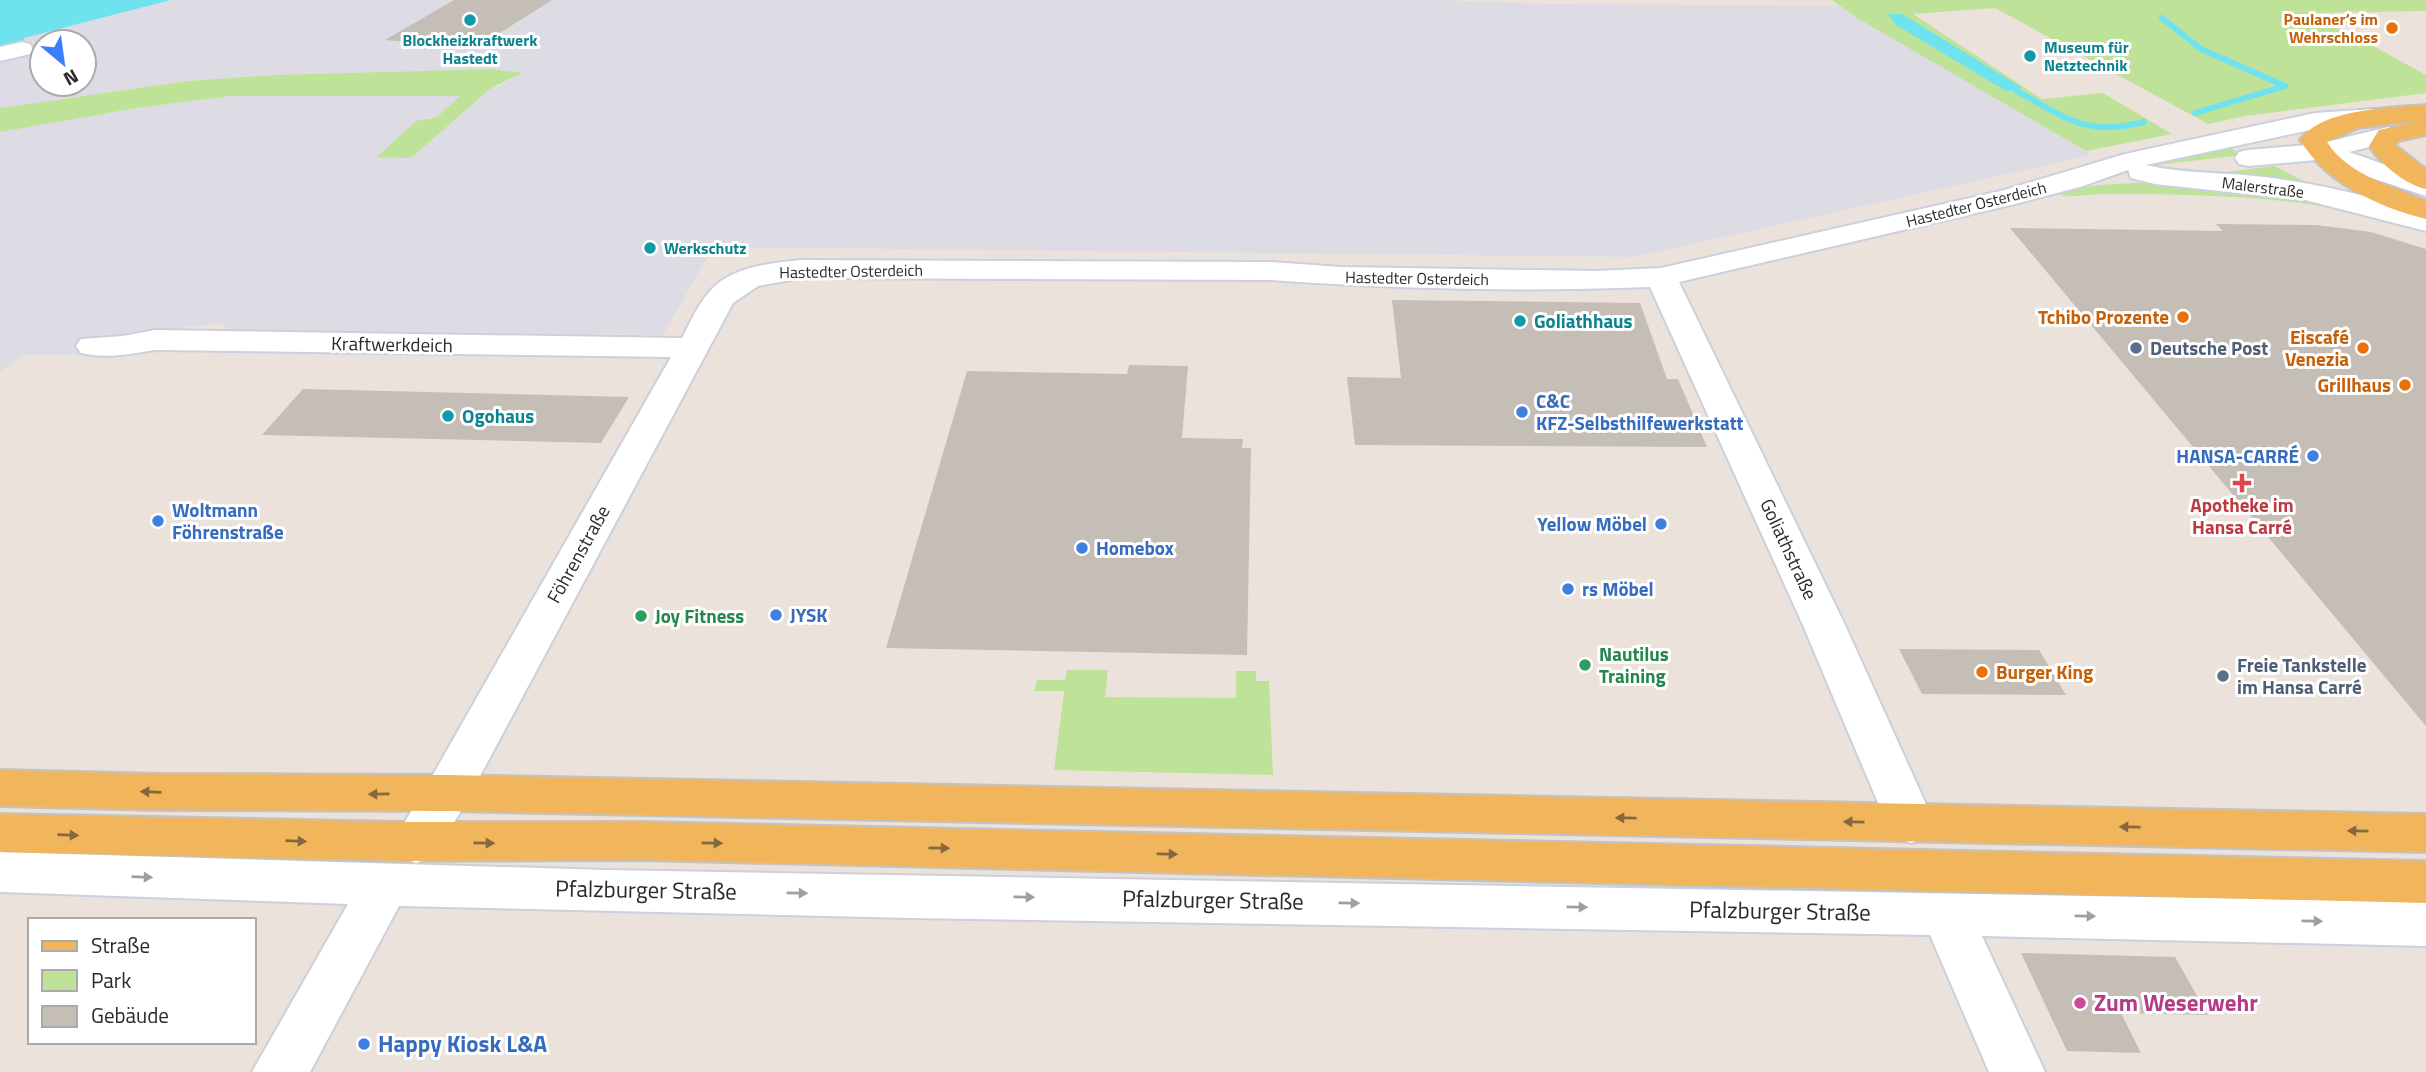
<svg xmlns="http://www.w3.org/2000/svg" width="2426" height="1072" viewBox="0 0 2426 1072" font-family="'Titillium Web',sans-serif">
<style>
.industrial{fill:#dddce4;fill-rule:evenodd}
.green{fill:#bee398}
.water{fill:#6ee2ef}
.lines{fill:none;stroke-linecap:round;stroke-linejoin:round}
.stream{stroke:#6ee2ef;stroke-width:6}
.building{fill:#c4beb7}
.minor-casing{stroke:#cad0dc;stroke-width:4}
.major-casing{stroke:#c3c3c3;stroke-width:4}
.minor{fill:#fff;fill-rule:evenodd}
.major{fill:#f1b65b;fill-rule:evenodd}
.oneway{fill:#846940}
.oneway2{fill:#9f9f9f}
.culture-dot{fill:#0f9aa8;stroke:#fff;stroke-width:2.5}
.food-dot{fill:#e8710a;stroke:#fff;stroke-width:2.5}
.service-dot{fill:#5c6f8a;stroke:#fff;stroke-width:2.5}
.shop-dot{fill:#3f7fe0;stroke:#fff;stroke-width:2.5}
.health-dot{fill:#e0444e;stroke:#fff;stroke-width:2.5}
.leisure-dot{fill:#2e9e5b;stroke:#fff;stroke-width:2.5}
.hotel-dot{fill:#d1479c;stroke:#fff;stroke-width:2.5}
.labels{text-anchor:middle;stroke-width:6;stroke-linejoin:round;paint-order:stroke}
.far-food-label{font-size:16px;font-weight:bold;fill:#c56008;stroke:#fff;text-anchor:end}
.far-culture-label{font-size:16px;font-weight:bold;fill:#0d838f;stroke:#fff;text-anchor:start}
.far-street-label{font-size:16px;fill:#2a2a2a;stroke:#fff}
.food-label{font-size:19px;font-weight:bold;fill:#c56008;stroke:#fff;text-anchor:end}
.culture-label{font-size:19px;font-weight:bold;fill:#0d838f;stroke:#fff;text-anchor:start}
.street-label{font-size:19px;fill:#2a2a2a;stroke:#fff}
.service-label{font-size:19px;font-weight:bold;fill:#4e5e75;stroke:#fff;text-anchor:start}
.shop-label{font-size:19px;font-weight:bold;fill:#366cbe;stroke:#fff;text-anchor:start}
.health-label{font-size:19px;font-weight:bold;fill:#be3a42;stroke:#fff}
.leisure-label{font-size:19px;font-weight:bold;fill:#27864d;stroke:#fff;text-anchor:start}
.near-street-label{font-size:23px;fill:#2a2a2a;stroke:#fff}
.near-hotel-label{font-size:23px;font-weight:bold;fill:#b23c85;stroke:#fff;text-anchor:start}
.near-shop-label{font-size:23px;font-weight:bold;fill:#366cbe;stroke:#fff;text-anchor:start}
</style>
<rect width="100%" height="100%" fill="#ece2dc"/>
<path class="industrial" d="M171 0H1438L1548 4 1840 6 2092 155 1634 257 713 247 663 335 227 330 221 323 180 328 161 344 135 350 128 355H22L0 373V132L137 108 230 96H461L436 118 427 117 411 158 491 88 500 86 522 73 491 69 275 75 188 81 0 108V49L24 38ZM42 42H84V84H42Z"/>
<path class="green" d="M1832 0H2426V11L2314 13 2315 19 2355 36 2426 75V93L2245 116 2208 124 1995 8 1913 14 2042 99 2103 93 2172 134 2086 151 1857 18Z
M491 69 523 73 491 88 411 158 377 157 416 121 437 117 460 96H230L137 108 0 132V108L188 81 275 75Z
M2226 146 2240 153 2250 154 2124 169Z
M2274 166 2328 193 2210 174Z
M2166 181 2335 202 2333 208C2258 195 2182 194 2106 194 2090 193 2067 200 2053 192L2099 185Z
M1067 670H1108L1105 697 1236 698V671H1256V681H1269L1273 775 1054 770 1064 691H1034L1037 680H1065Z"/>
<path class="water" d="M0 0H171L24 38 25 44 0 49Z
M1888 14H1902L2021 87 2017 91H2006L1896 25Z"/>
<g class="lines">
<path class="stream" d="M2162 18 2201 49 2285 86 2195 113
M2017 91C2066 118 2086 137 2144 122"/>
</g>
<path class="building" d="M454 0H552L476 48 385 40Z
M2216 224 2316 225 2371 232 2426 249V726L2010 228 2223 231Z
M1392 300 1640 303 1667 379H1678L1707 447 1355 445 1347 377 1401 378Z
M1129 365 1188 366 1182 438 1243 439 1242 448H1251L1247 655 886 648 967 371 1127 374Z
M303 389 427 392 629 397 601 443 262 435Z
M1899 649 2039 650 2066 695 1922 694Z
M2021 953 2175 957 2208 1015 2121 1013 2141 1053 2067 1051Z"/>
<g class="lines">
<g class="minor-casing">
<path id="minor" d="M22 42 30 44 33 49 30 54 0 61V47Z
M2373 109 2382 112 2386 117 2382 122 2315 129 2146 165C2185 174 2224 172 2264 177 2319 184 2373 197 2426 213V231L2305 200 2155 184 2131 178 2128 170 2083 186 2015 204 1679 282 1844 623 1935 824 1928 837 1911 843 1894 837 1887 824 1802 623 1650 287C1525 292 1396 289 1271 280L801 278 758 286 733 303 464 806 433 857 416 863 399 857 392 843 430 780 671 357 155 350C130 354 106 359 81 353L76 346 81 339 123 336 155 330 682 338C690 323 698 304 710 291 731 267 770 263 801 260L1271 262 1341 267 1596 271 1661 268 2001 191 2125 154 2315 113Z
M2388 127 2397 130 2401 135 2397 140 2349 152 2426 179V196L2317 160 2248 166 2239 164 2235 158 2239 152 2248 150 2318 144Z
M0 852 606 870 2426 902V946L1982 936 2045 1072H1989L1930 935 909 918 399 906 310 1072H252L348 904 0 892Z"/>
</g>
<g class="major-casing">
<path id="major" d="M2426 105V135L2398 141 2395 145 2426 169V189C2404 184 2382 165 2369 146L2379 130 2425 120 2358 128 2327 142C2348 175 2392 186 2426 201V219C2378 207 2326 183 2300 140 2322 108 2391 108 2426 105Z
M0 770 161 774 447 775 2426 814V852L447 811 161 810 0 806Z
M0 814 402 822H644L2426 861V903L644 860 402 861 0 852Z"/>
</g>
<use href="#minor" class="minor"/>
<use href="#major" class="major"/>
</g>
<defs><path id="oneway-solid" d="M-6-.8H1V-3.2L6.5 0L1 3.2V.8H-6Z" transform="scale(1.75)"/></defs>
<g class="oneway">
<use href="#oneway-solid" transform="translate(151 792) rotate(-178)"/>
<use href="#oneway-solid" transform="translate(379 794) rotate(179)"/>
<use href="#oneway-solid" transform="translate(1626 818) rotate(-179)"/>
<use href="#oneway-solid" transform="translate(1854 822) rotate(-179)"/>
<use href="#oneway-solid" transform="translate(2130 827) rotate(-179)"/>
<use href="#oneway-solid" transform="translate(2358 831) rotate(-179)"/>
<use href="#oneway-solid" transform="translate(68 835) rotate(2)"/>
<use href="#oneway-solid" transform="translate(296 841) rotate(2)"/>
<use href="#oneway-solid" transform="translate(484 843) rotate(1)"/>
<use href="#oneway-solid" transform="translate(712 843) rotate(1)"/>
<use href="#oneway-solid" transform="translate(939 848) rotate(1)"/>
<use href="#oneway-solid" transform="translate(1167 854) rotate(1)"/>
</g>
<g class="oneway2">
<use href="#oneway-solid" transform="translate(142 877) rotate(2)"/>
<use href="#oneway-solid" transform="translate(797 893) rotate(1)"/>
<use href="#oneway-solid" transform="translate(1024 897) rotate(1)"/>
<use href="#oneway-solid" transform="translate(1349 903) rotate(1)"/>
<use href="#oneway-solid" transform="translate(1577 907) rotate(1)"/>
<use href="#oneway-solid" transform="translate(2085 916) rotate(1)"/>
<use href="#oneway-solid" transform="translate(2312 921) rotate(1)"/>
</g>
<g class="culture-dot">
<circle cx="470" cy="20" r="7"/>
<circle cx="2030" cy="56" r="7"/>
<circle cx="650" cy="248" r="7"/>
<circle cx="1520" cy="321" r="7"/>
<circle cx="448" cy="416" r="7"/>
</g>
<g class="food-dot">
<circle cx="2392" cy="28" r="7"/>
<circle cx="2183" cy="317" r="7"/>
<circle cx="2363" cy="348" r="7"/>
<circle cx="2405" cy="385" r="7"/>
<circle cx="1982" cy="672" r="7"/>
</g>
<g class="service-dot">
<circle cx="2136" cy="348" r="7"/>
<circle cx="2223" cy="676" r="7"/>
</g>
<g class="shop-dot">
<circle cx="1522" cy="412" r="7"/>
<circle cx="2313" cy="456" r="7"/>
<circle cx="158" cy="521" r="7"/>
<circle cx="1661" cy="524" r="7"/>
<circle cx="1082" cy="548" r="7"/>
<circle cx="1568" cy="589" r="7"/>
<circle cx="776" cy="615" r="7"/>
<circle cx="364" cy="1044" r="7"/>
</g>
<path class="health-dot" d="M2238.5 472.5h7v7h7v7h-7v7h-7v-7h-7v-7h7z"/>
<g class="leisure-dot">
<circle cx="641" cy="616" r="7"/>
<circle cx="1585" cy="665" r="7"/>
</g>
<circle class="hotel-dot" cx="2080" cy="1003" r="7"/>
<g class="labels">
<g class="far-food-label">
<text x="2378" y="25">Paulaner‘s im<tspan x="2378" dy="18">Wehrschloss</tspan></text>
</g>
<g class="far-culture-label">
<text x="470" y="46" text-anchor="middle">Blockheizkraftwerk<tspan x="470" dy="18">Hastedt</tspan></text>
<text x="2044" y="53">Museum für<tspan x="2044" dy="18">Netztechnik</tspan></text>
<text x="664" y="254">Werkschutz</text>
</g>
<g class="far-street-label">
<text transform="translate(2263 187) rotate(7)" y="6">Malerstraße</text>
<text transform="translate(1976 204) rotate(-14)" y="6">Hastedter Osterdeich</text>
<text transform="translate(851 271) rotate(-1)" y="6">Hastedter Osterdeich</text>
<text transform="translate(1417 278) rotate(1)" y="6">Hastedter Osterdeich</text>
</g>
<g class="food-label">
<text x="2169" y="324">Tchibo Prozente</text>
<text x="2349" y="344">Eiscafé<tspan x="2349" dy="22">Venezia</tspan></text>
<text x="2391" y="392">Grillhaus</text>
<text x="1996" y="679" text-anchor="start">Burger King</text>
</g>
<g class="culture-label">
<text x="1534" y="328">Goliathhaus</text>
<text x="462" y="423">Ogohaus</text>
</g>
<g class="street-label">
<text transform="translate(392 344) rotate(1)" y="7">Kraftwerkdeich</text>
<text transform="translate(1789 549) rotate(65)" y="7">Goliathstraße</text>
<text transform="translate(578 554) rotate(-61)" y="7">Föhrenstraße</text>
</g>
<g class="service-label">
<text x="2150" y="355">Deutsche Post</text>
<text x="2237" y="672">Freie Tankstelle<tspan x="2237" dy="22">im Hansa Carré</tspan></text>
</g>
<g class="shop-label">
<text x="1536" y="408">C&amp;C<tspan x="1536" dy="22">KFZ-Selbsthilfewerkstatt</tspan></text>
<text x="2299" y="463" text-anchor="end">HANSA-CARRÉ</text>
<text x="172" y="517">Woltmann<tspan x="172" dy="22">Föhrenstraße</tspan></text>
<text x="1647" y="531" text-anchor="end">Yellow Möbel</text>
<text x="1096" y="555">Homebox</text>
<text x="1582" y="596">rs Möbel</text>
<text x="790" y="622">JYSK</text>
</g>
<g class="health-label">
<text x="2242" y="512">Apotheke im<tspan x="2242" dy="22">Hansa Carré</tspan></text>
</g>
<g class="leisure-label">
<text x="655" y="623">Joy Fitness</text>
<text x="1599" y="661">Nautilus<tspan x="1599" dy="22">Training</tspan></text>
</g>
<g class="near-street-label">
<text transform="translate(646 890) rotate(1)" y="8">Pfalzburger Straße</text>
<text transform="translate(1213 900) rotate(1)" y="8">Pfalzburger Straße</text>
<text transform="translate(1780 911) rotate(1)" y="8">Pfalzburger Straße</text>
</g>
<g class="near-hotel-label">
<text x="2094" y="1011">Zum Weserwehr</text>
</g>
<g class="near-shop-label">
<text x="378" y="1052">Happy Kiosk L&amp;A</text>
</g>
</g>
<rect x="28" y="918" width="228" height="126" fill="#ffffff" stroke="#aaaaaa" stroke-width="2"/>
<rect x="42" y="941" width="35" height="10" fill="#f1b65b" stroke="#aaaaaa" stroke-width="2"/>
<text x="91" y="953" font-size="21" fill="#2a2a2a">Straße</text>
<rect x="42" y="970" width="35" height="21" fill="#bee398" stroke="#aaaaaa" stroke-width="2"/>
<text x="91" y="988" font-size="21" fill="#2a2a2a">Park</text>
<rect x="42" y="1006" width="35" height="21" fill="#c4beb7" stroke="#aaaaaa" stroke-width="2"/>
<text x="91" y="1023" font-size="21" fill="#2a2a2a">Gebäude</text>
<g transform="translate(63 63) rotate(151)"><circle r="33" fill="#ffffff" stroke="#aaaaaa" stroke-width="2"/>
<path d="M0-5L12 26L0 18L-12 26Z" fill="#3a7efb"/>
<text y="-10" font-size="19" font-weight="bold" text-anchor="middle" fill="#2a2a2a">N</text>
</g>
</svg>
